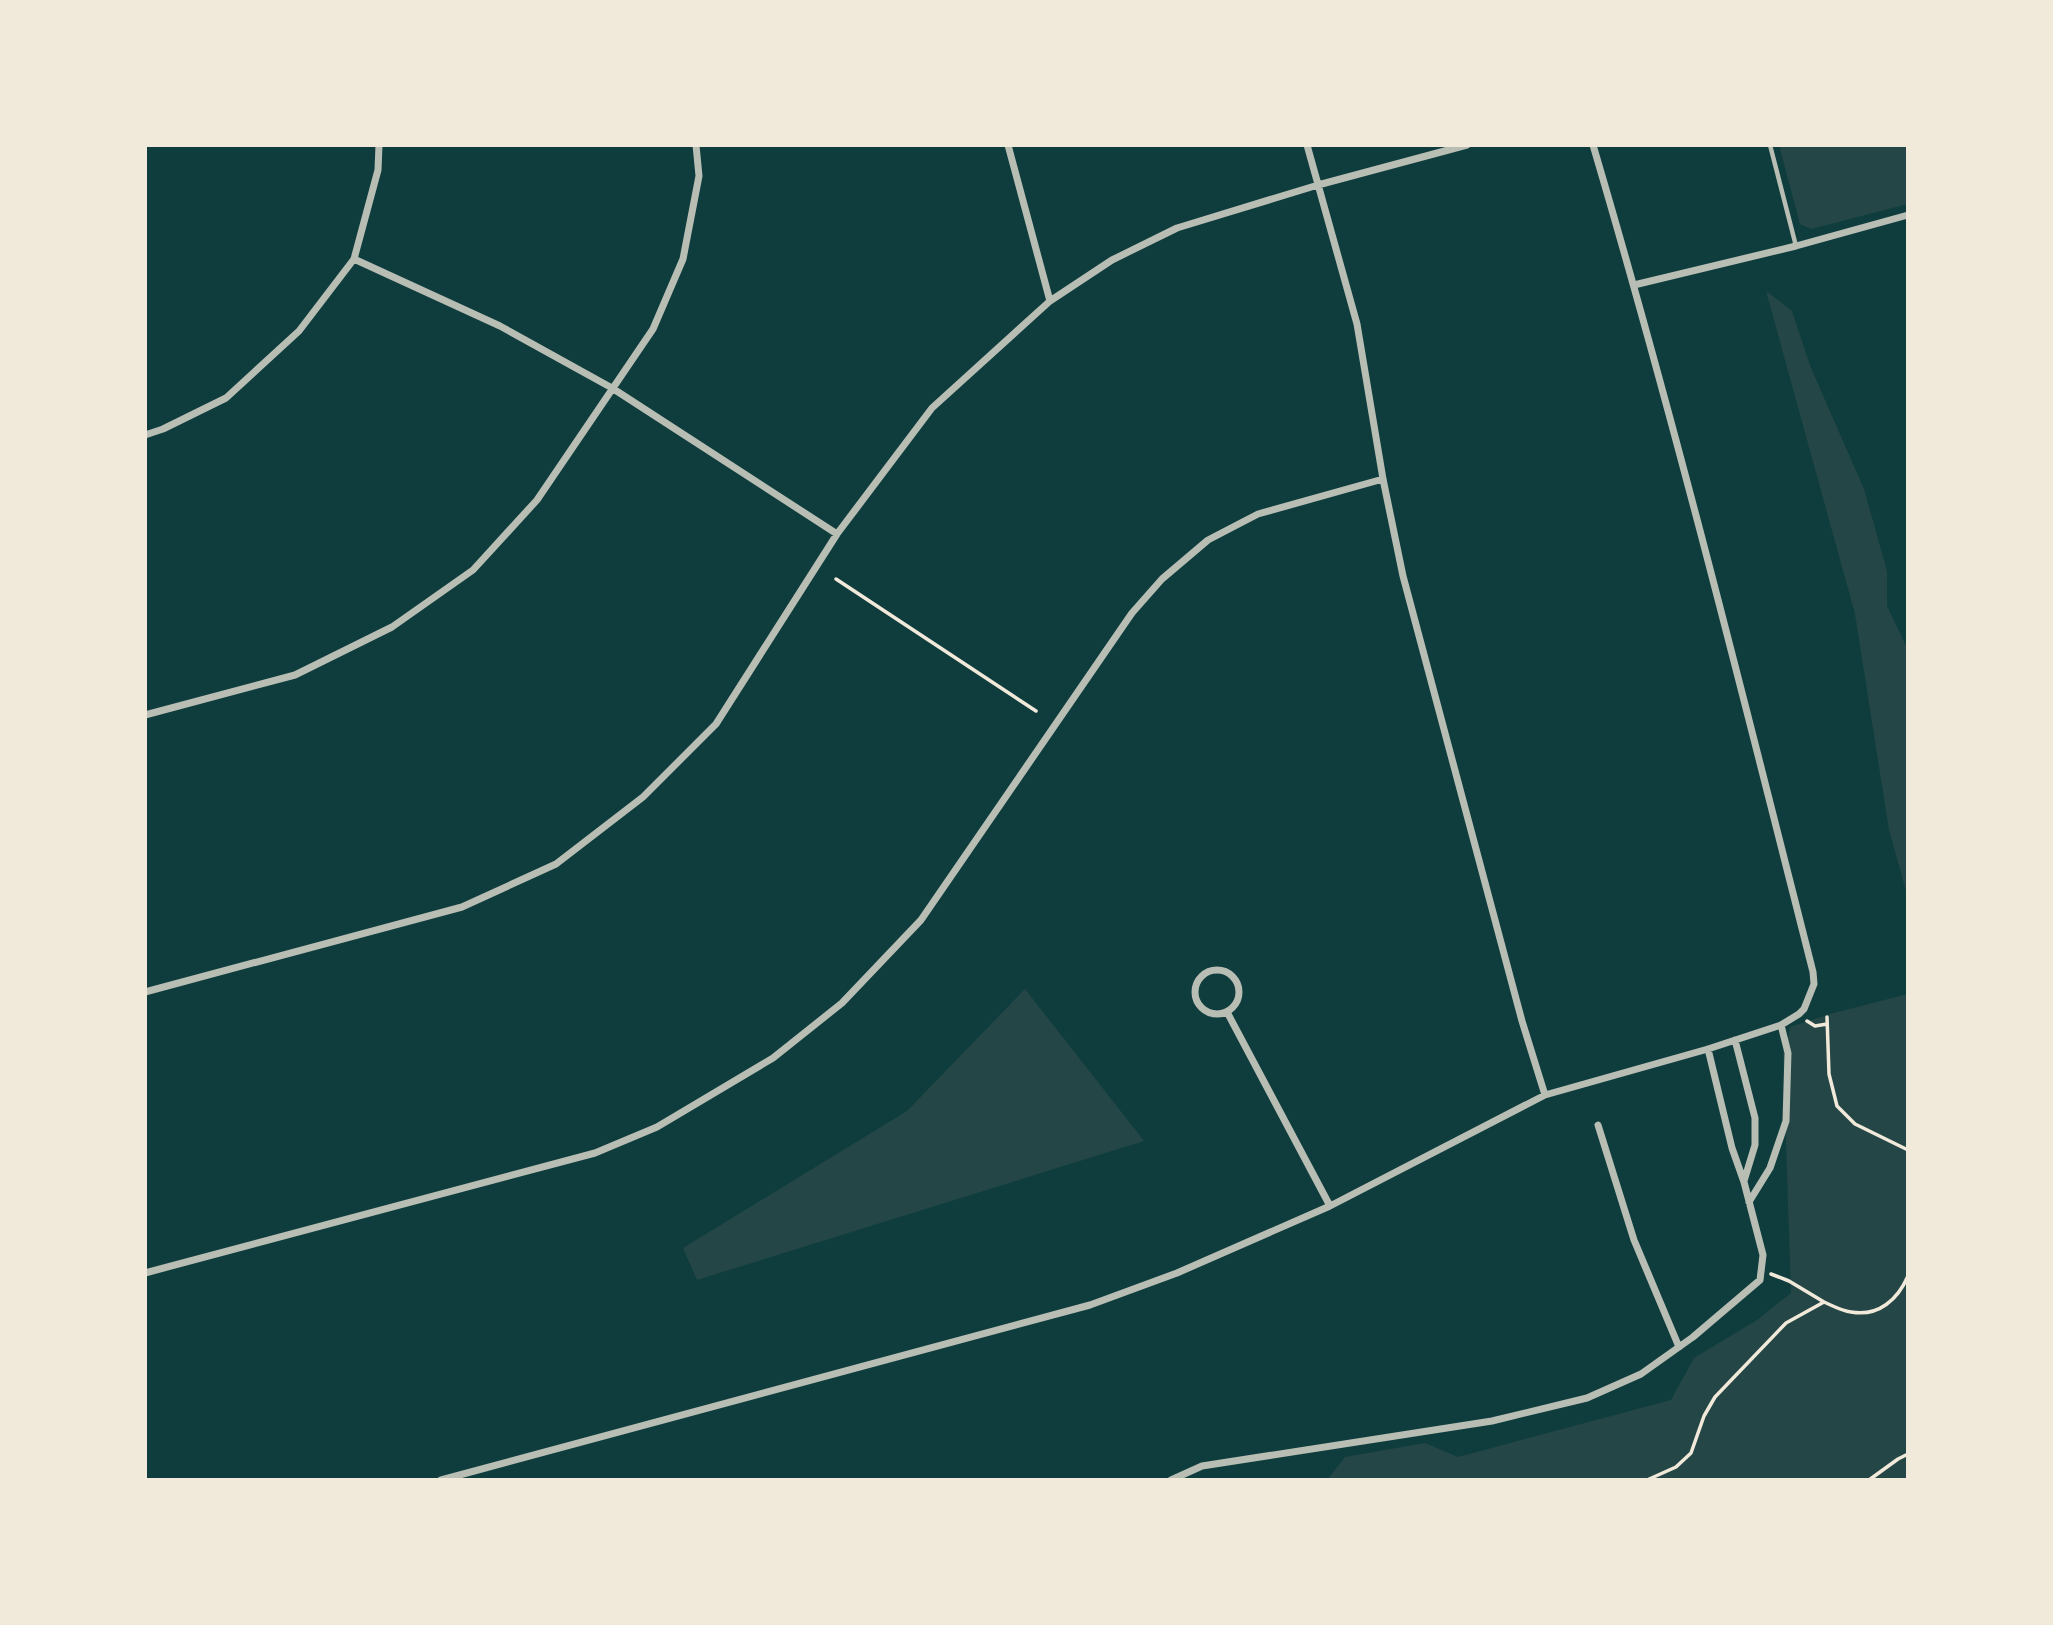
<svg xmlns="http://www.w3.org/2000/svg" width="2053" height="1625" viewBox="0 0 2053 1625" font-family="'Exo 2',sans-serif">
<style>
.green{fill:#244646}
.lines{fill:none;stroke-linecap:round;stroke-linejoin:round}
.path{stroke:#f1e9da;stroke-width:3.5}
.service{stroke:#b8beb3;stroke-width:4.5}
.minor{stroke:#b8beb3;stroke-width:7}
</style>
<rect width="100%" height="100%" fill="#0f3d3e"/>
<path class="green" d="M1779 145H1908V204L1811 229 1800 224Z
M1766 291 1792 311 1811 368 1864 489 1887 571V606L1908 650V898L1889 830 1855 614Z
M1025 989 1144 1141 697 1280 683 1248 907 1111Z
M1908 994V1480H1327L1345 1457 1425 1443 1458 1457 1671 1400 1694 1358 1757 1320 1791 1293 1783 1051 1786 1050 1790 1027 1830 1014Z"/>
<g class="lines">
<path class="path" d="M836 579 1036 711
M1827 1017 1829 1074 1837 1106 1855 1124 1908 1150
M1807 1021 1815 1026 1827 1024
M1771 1274 1789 1281 1824 1302
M1647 1480 1676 1467 1691 1453 1704 1416 1715 1397 1786 1323 1824 1302C1833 1306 1842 1311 1851 1312 1879 1317 1898 1299 1908 1276
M1869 1480 1898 1459 1908 1454"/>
<path class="service" d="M1770 145 1796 246"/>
<path class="minor" d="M1008 145 1050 301
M1307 145 1357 324 1383 479 1403 576 1522 1021 1545 1095
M354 259 500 326 612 388 837 534
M1634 285 1796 246 1908 215
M145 435 163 429 226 398 299 331 354 259 378 170 379 145
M145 715 295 675 392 627 473 570 537 500 653 329 683 259 699 176 696 145
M1195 992a22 22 0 1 1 44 0a22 22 0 1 1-44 0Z
M145 992 462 907 556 864 643 797 716 724 837 534 932 408 1050 301 1112 260 1177 228 1318 185 1467 145
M1227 1012 1330 1206
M1735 1040 1755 1118V1145L1744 1181
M1598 1125 1634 1240 1679 1347
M1749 1202 1770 1168 1786 1121 1788 1053 1781 1025
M145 1273 595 1153 657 1127 773 1058 842 1003 921 920 1132 613 1162 579 1208 540 1258 514 1383 479
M441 1480 1090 1305 1177 1273 1330 1206 1545 1095 1708 1049 1781 1025 1799 1014 1804 1009 1814 984 1813 972C1743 696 1674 419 1593 145
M1171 1480 1202 1466 1492 1421 1587 1398 1641 1374 1693 1337 1760 1280 1763 1255 1744 1182 1732 1148 1708 1049"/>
</g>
<rect width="2053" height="1625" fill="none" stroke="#f1e9da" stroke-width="294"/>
</svg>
